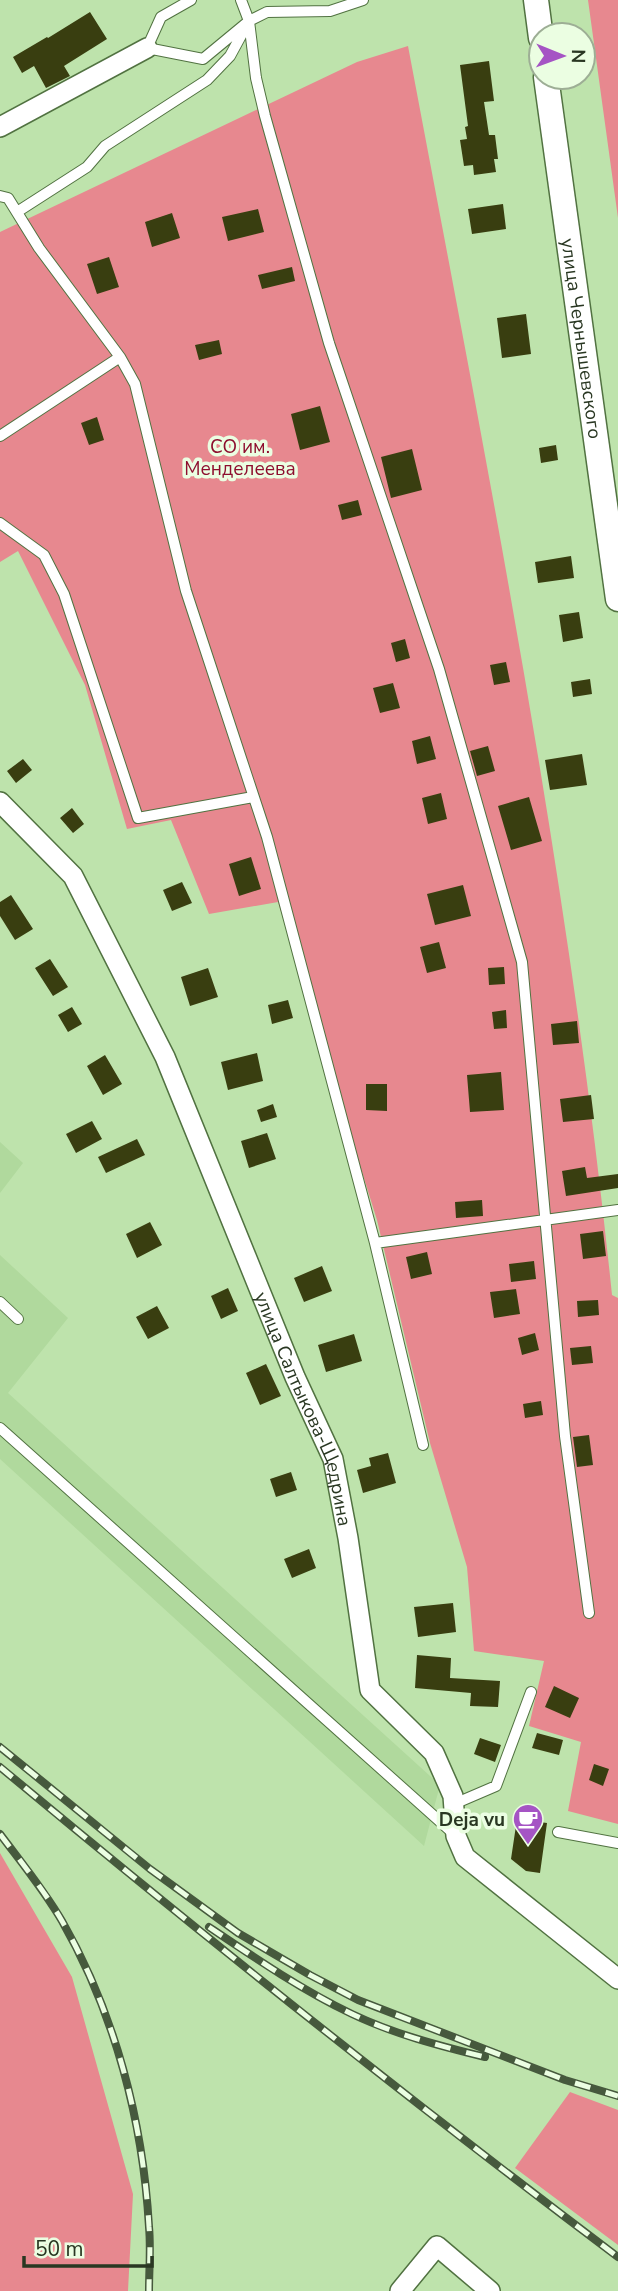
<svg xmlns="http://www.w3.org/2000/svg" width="618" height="2291" viewBox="0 0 618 2291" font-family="'Nunito Sans',sans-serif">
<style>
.built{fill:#b0d99d}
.green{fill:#e7888f}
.building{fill:#393e10}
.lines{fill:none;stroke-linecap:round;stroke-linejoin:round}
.service-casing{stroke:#517241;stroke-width:12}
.minor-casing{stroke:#517241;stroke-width:22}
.tertiary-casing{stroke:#517241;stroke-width:27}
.service{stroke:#fff;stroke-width:10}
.minor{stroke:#fff;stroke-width:19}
.tertiary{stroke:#fff;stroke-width:24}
.rail-casing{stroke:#46593d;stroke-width:8}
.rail{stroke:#ebfee2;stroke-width:5;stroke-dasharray:16;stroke-linecap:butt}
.labels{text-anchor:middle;stroke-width:7;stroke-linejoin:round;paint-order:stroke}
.street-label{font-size:19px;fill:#293722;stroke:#ebfee2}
.park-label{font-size:19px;fill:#8d0e2e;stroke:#ebfee2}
.poi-label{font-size:19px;font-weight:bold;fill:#293722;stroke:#ebfee2;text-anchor:end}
</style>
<rect width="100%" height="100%" fill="#bee3ac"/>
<path class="built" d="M0 1142 23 1163 0 1193Z
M0 1255 68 1318 8 1393 440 1785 424 1846 0 1459Z"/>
<path class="green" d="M588 0H618V218Z
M408 46C486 460 569 875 612 1295L618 1298V1824L568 1811 581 1742 529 1726 544 1661 474 1651 467 1567 430 1443 377 1220 278 902 209 914 171 820 127 829 85 685 18 551 0 562V232L357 62Z
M0 1853 72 1977 133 2194 128 2291H0Z
M570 2092 618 2110V2245L515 2168Z"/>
<path class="building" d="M90 12 107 39 64 66 70 76 46 88 34 66 22 73 13 57 47 37 48 38Z
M489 61 494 101 484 102 489 135H495L498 159H494L496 172 474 175 473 165 464 166 460 140 467 139 465 127 468 126 460 65Z
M503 204 506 229 472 234 468 209Z
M258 209 264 232 228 241 222 217Z
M172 213 180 238 152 247 145 222Z
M109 257 119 287 97 294 87 264Z
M292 267 295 281 262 289 258 275Z
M526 314 531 354 502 358 497 318Z
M219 340 222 354 199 360 195 345Z
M320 406 330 442 300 450 291 414Z
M97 417 104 440 89 445 81 423Z
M556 445 558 460 541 463 539 448Z
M412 449 422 490 391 498 381 457Z
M358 500 362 515 342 520 338 505Z
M571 556 574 578 538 583 535 562Z
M579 612 583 638 563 642 559 615Z
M405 639 410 658 396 662 391 643Z
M506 662 510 682 494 685 490 665Z
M590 679 592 694 573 697 571 682Z
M393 683 400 708 380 713 373 688Z
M430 736 436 759 417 764 412 741Z
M488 746 495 771 477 776 470 751Z
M582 754 587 785 550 790 545 760Z
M23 759 32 770 16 783 7 771Z
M441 793 447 819 428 824 422 798Z
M529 797 542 841 511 850 498 806Z
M72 808 84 824 73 833 60 818Z
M251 857 261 889 239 896 229 864Z
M182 882 192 903 172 911 163 890Z
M463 885 471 916 435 925 427 894Z
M11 895 33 929 15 940 0 916V902Z
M439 942 446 968 427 973 420 947Z
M50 959 68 987 53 996 35 968Z
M504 967 505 984 489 985 488 968Z
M208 968 218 997 190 1006 181 977Z
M288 1000 293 1018 272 1024 268 1005Z
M72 1007 82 1024 68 1032 58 1015Z
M506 1010 507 1028 494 1029 492 1012Z
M577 1021 579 1043 553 1045 551 1024Z
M257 1053 263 1081 228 1090 221 1062Z
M105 1055 122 1084 103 1095 87 1066Z
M501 1072 504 1110 470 1112 467 1075Z
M366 1084H387V1111L366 1110Z
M591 1095 594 1119 563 1122 560 1099Z
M273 1104 277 1117 261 1122 257 1110Z
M92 1121 102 1139 76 1153 66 1134Z
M267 1133 276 1159 249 1168 241 1141Z
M137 1139 145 1155 106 1173 98 1157Z
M585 1167 587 1178 618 1174V1188L566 1196 562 1171Z
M482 1200 483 1216 456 1218 455 1202Z
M150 1222 162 1245 137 1258 126 1234Z
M603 1231 606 1256 583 1259 580 1234Z
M427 1252 432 1274 411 1279 406 1257Z
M534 1261 536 1279 511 1282 509 1264Z
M322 1266 332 1291 304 1302 294 1278Z
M228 1288 238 1311 221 1319 211 1296Z
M516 1289 520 1314 494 1318 490 1292Z
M598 1300 599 1315 578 1317 577 1301Z
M157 1306 169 1328 148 1339 136 1317Z
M535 1333 539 1350 522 1355 518 1338Z
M354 1334 362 1361 326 1372 318 1345Z
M591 1346 593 1363 572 1365 570 1348Z
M266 1364 281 1396 260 1405 246 1373Z
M541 1401 543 1415 525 1418 523 1404Z
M589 1435 593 1465 577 1467 573 1437Z
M388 1453 396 1483 363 1493 357 1470 371 1466 369 1458Z
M291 1472 297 1490 276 1497 270 1479Z
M309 1549 316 1568 292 1578 284 1559Z
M453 1603 456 1632 418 1637 414 1607Z
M417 1655 451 1658 450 1678 500 1681 498 1707 470 1706 471 1693 415 1688Z
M554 1686 579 1698 570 1718 545 1707Z
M537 1733 563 1740 559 1755 532 1748Z
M480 1738 501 1745 495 1762 474 1754Z
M594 1764 609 1769 603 1786 589 1780Z
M517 1819 547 1823 540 1873 526 1871 511 1859Z"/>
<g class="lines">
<g class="service-casing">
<path id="service" d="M191 0 161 17 147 48 203 59 249 21 267 12 330 11 363 0
M241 0 249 21 256 78 265 116 329 343 439 669 522 962 565 1436 589 1613
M0 196 8 198 39 248 120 357 135 384 186 591 267 837 375 1243 423 1445
M17 212 87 167 105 146 207 80 230 56 249 21
M0 436 120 357
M0 523 44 555 64 594 138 818 253 797
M375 1243 618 1210
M0 1302 18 1319
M0 1428 454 1834
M454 1804 496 1786 531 1692
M558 1832 618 1843"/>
</g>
<g class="minor-casing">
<g id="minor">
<path d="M0 127 147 48"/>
<path id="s1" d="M0 802 73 876 165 1057 295 1377 333 1459 348 1538 370 1690 434 1753 453 1796 456 1836 465 1857 618 1979"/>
<path d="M400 2291 437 2246 490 2291"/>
</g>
</g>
<g class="tertiary-casing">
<g id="tertiary">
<path d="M536 0 541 38"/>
<path id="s2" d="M546 77 618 599"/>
</g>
</g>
<use href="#service" class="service"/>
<use href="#minor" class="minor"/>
<use href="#tertiary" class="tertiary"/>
<g class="rail-casing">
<path id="rail" d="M0 1747 150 1869 238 1933 310 1975 358 2000 565 2080 618 2096
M0 1767C202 1935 408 2099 618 2257
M0 1834C21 1862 44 1890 62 1921 115 2014 143 2121 149 2227 151 2248 149 2270 149 2291
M209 1927C255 1958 302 1990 352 2014 394 2034 440 2046 485 2057"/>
</g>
<use href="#rail" class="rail"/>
</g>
<defs>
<g id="cafe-pin" transform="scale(1.575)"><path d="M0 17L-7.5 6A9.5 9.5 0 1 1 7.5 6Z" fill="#a554c4" stroke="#ebfee2"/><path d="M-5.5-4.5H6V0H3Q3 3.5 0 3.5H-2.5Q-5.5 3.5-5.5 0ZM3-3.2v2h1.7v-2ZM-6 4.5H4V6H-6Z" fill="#fff"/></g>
</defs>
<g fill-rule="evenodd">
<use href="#cafe-pin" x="528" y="1819"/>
</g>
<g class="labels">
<g class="street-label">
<text dy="7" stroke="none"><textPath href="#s2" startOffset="264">улица Чернышевского</textPath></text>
<text dy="7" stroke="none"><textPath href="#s1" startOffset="686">улица Салтыкова-Щедрина</textPath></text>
</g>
<g class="park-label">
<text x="240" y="453">СО им.<tspan x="240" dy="22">Менделеева</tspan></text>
</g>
<g class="poi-label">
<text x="505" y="1826">Deja vu</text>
</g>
</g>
<g transform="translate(562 56) rotate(91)"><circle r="33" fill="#ebfee2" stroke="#9dae95" stroke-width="2"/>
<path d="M0-5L12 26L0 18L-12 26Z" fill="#a554c4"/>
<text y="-10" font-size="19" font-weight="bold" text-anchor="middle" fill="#293722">N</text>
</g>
<path d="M24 2256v10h128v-10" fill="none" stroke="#293722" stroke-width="3.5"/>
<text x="35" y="2256" font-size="21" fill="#293722" stroke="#ebfee2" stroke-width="5" paint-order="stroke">50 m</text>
</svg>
